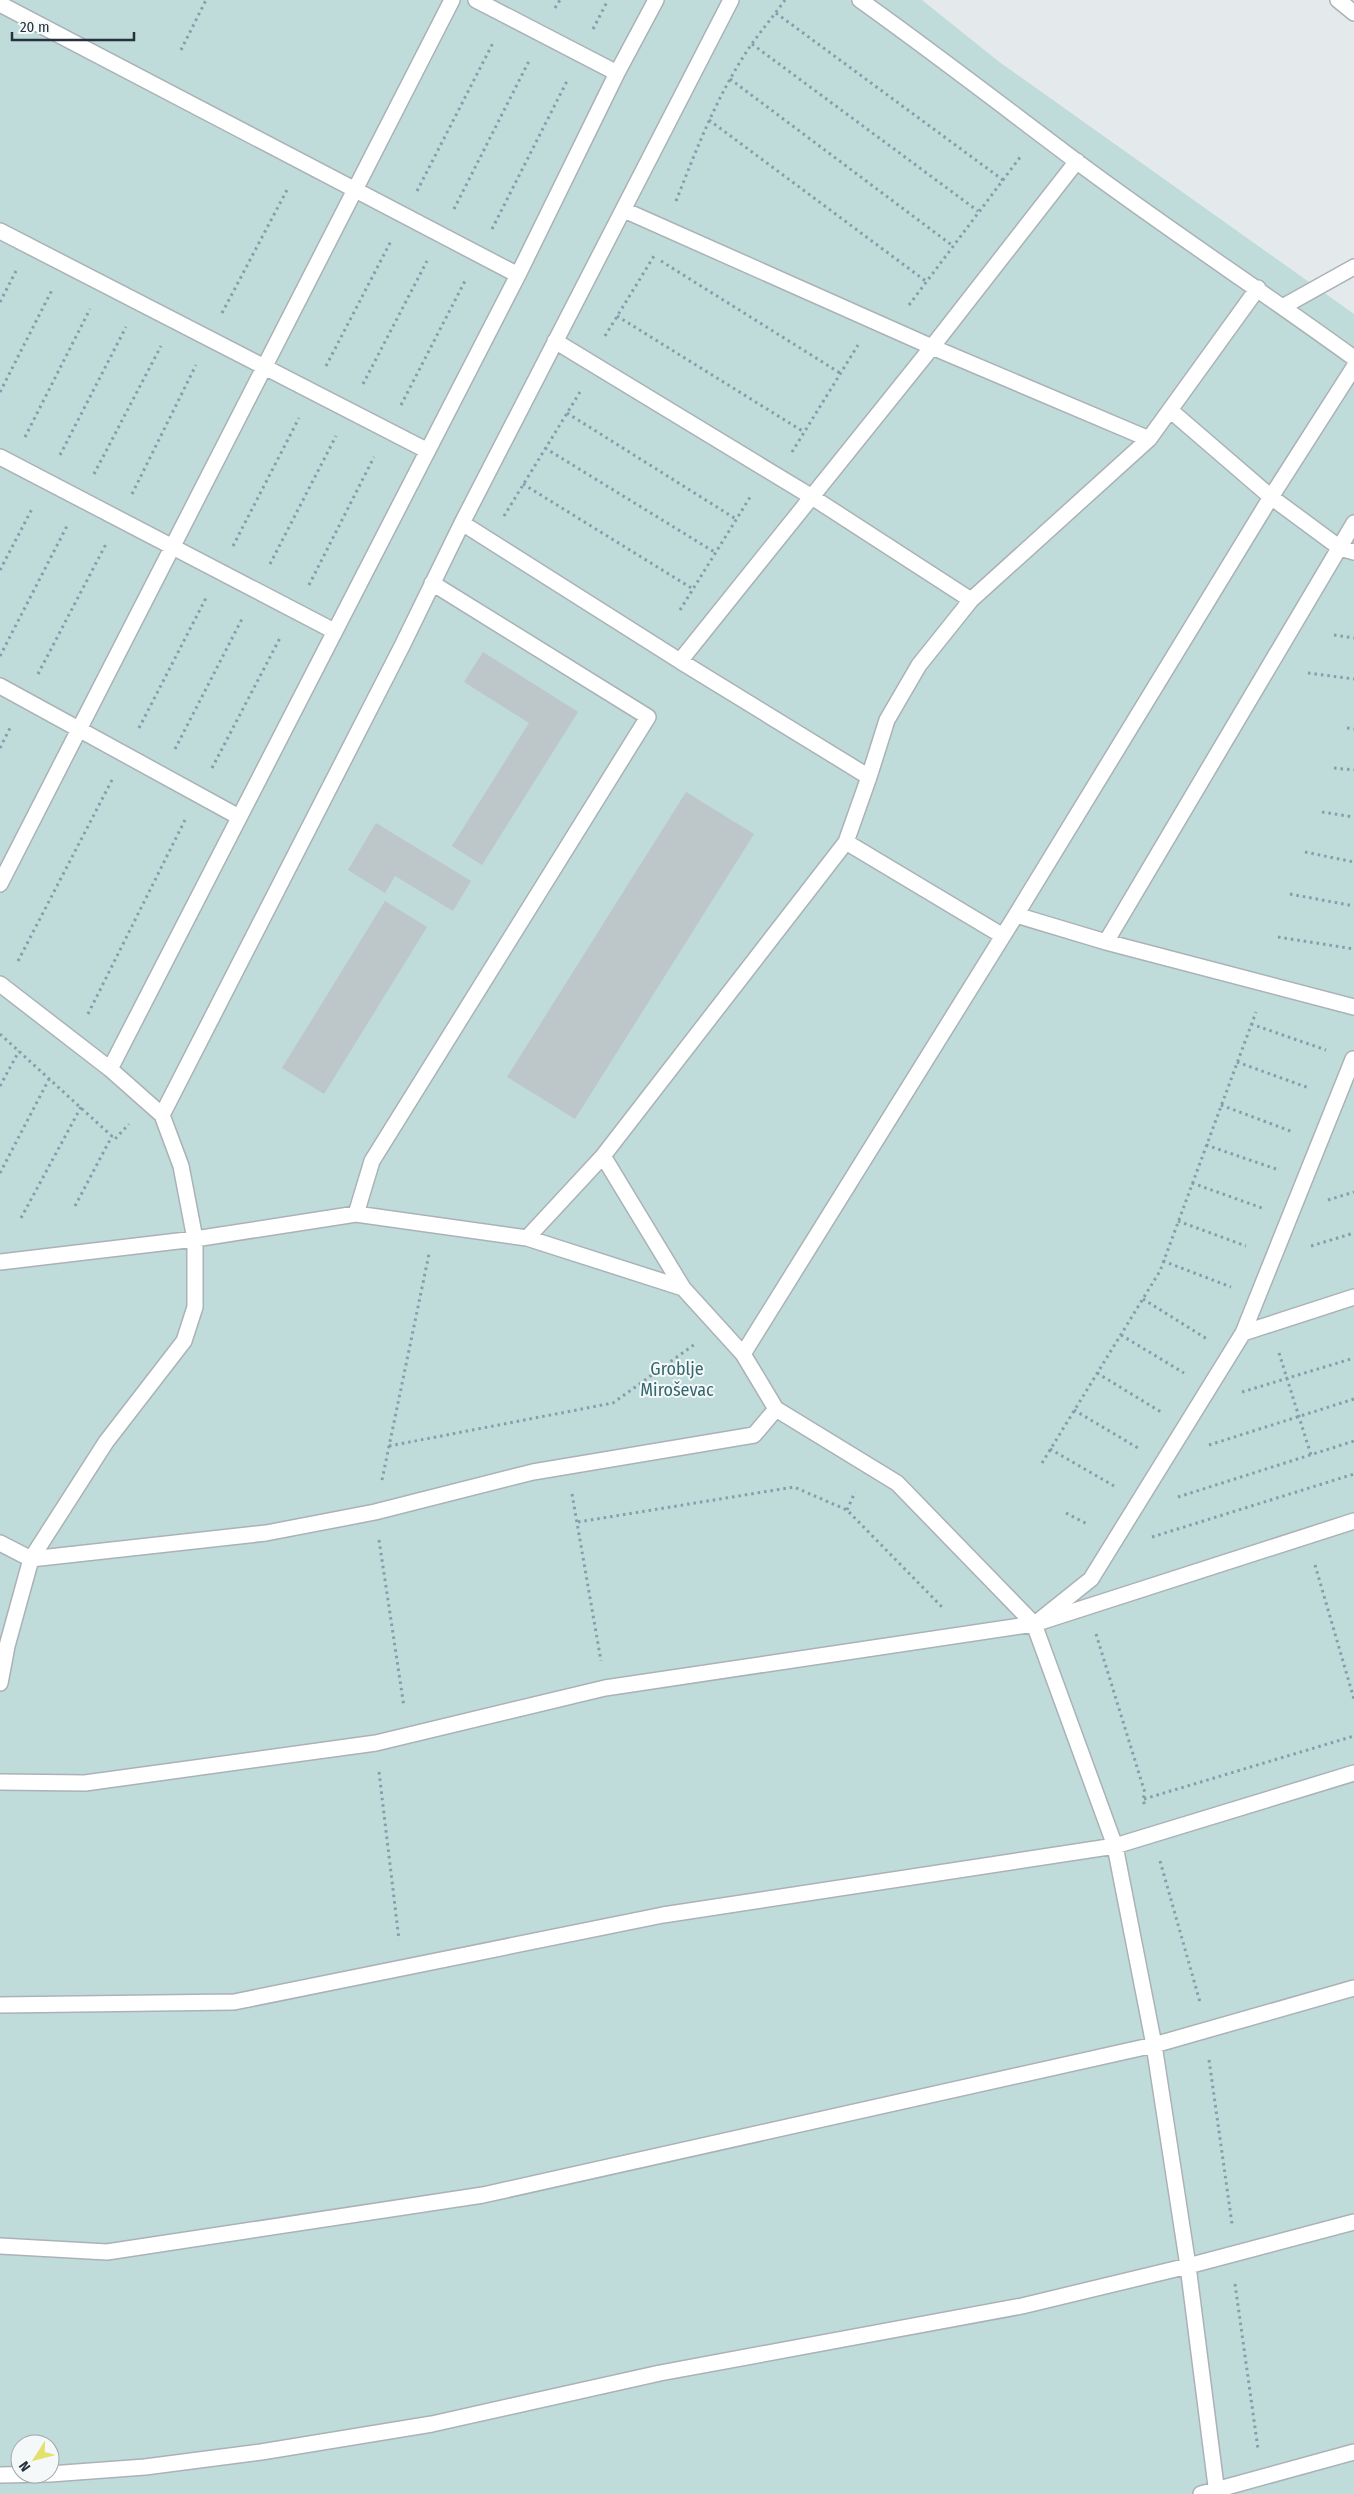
<svg xmlns="http://www.w3.org/2000/svg" width="1354" height="2494" viewBox="0 0 1354 2494" font-family="'Fira Sans Condensed',sans-serif">
<style>
.green{fill:#bfdbda;fill-rule:evenodd}
.building{fill:#bdc6c9}
.lines{fill:none;stroke-linecap:round;stroke-linejoin:round}
.lane-casing{stroke:#abb2b7;stroke-width:18}
.street-casing{stroke:#abb2b7;stroke-width:18}
.path{stroke:#889dac;stroke-width:3;stroke-dasharray:2.5 4;stroke-linecap:butt}
.lane{stroke:#fff;stroke-width:15}
.street{stroke:#fff;stroke-width:15}
.labels{text-anchor:middle;stroke-width:4;stroke-linejoin:round;paint-order:stroke}
.park-label{font-size:18px;fill:#34686e;stroke:#f4f8f9}
</style>
<rect width="100%" height="100%" fill="#e4eaec"/>
<path class="green" d="M0 0H922L998 61 1354 314V2494H0ZM20 2444H50V2474H20Z"/>
<path class="building" d="M483 652 578 712 482 865 452 846 529 723 464 682Z
M686 792 754 834 575 1119 507 1077Z
M376 823 471 881 453 911 395 876 385 893 348 870Z
M385 901 427 927 324 1094 282 1068Z"/>
<g class="lines">
<g class="lane-casing">
<path id="lane" d="M476 0 617 73 656 0
M860 0C933 52 1004 107 1076 161 1167 229 1262 291 1354 358
M0 4 518 275
M624 210 932 347 1149 439
M0 231 426 450
M1284 306 1354 267
M555 341 812 497 971 600 1149 439 1258 288
M1170 410 1271 497 1340 548 1354 552
M0 457 334 631
M462 523 680 661 932 347 1077 161
M680 661 869 777 846 842
M0 686 239 817
M869 777 887 720 919 665 971 600
M0 884C150 589 300 294 452 0
M1016 915 1106 942 1354 1007
M1106 942 1354 523
M0 984 110 1069 162 1115 181 1166 195 1239V1307L184 1341 106 1442 31 1559 7 1646 0 1683
M110 1069 518 275 617 73
M162 1115 402 646 462 523 731 0
M603 1156 683 1288
M356 1214 372 1161 648 717 432 583
M527 1238 603 1156 846 842 1003 936
M0 1262 195 1239 356 1214 527 1238 683 1288 743 1354
M1243 1333 1354 1297
M0 1543 31 1559 266 1533 375 1512 533 1472 754 1435 776 1409
M1041 1619 1091 1579 1243 1333 1353 1059
M0 1782 85 1783 376 1743 605 1688 1034 1624 1354 1521
M0 2005 234 2002 663 1915 1115 1846 1354 1773
M0 2246 107 2252 483 2195 1154 2045 1354 1988
M50 2474 145 2467 261 2452 432 2424 660 2373 1022 2306 1188 2266 1354 2222
M0 2475 49 2474
M1201 2494 1354 2452
M1217 2494 1188 2266 1154 2045 1115 1846 1034 1624 897 1483 776 1409 743 1354 1016 915 1271 497 1354 367"/>
</g>
<g class="street-casing">
<path id="street" d="M1338 0 1354 13"/>
</g>
<path class="path" d="M555 8 560 0
M776 13 1003 180
M593 29 608 0
M752 44 978 211
M181 50 206 0
M730 79 953 246
M709 120 927 282
M417 191 494 41
M676 201C695 153 713 106 740 62 753 40 770 21 785 0
M454 209 529 61
M492 229 567 81
M661 261 840 373
M0 302 16 271
M909 305 1021 156
M222 313 288 188
M617 316 804 432
M605 336 654 256
M326 366 391 241
M363 384 427 261
M0 392 52 290
M401 405 466 279
M567 413 736 519
M25 437 90 309
M545 448 716 553
M792 452 858 345
M60 455 126 327
M94 474 161 346
M523 484 693 589
M132 494 196 365
M504 516 580 392
M233 546 299 418
M270 564 336 436
M0 570 33 507
M309 585 374 457
M680 610 752 494
M1334 635 1354 638
M0 656 67 526
M1308 673 1354 679
M38 674 106 544
M139 728 206 598
M1347 728 1354 729
M0 748 11 726
M175 749 243 617
M212 768 281 636
M1334 768 1354 770
M1322 812 1354 817
M1305 852 1354 862
M1290 894 1354 906
M1278 937 1354 949
M18 961 112 780
M88 1014 185 820
M1251 1024 1326 1050
M0 1034 115 1139 129 1124
M1237 1062 1309 1088
M0 1086 19 1051
M1221 1105 1293 1132
M1206 1145 1276 1169
M0 1173 49 1079
M1192 1183 1262 1208
M1328 1200 1354 1192
M75 1206 112 1136
M21 1218 81 1107
M1178 1221 1246 1246
M1311 1246 1354 1233
M1163 1261 1231 1287
M1143 1299 1207 1339
M1121 1335 1184 1373
M1279 1353 1311 1455
M1097 1373 1161 1412
M1242 1392 1354 1358
M1074 1410 1138 1448
M1209 1445 1354 1399
M389 1446 613 1403 695 1344
M1050 1449 1114 1486
M1042 1463 1160 1271 1256 1012
M382 1480 429 1254
M572 1494 601 1661
M1178 1497 1354 1441
M847 1510 855 1492
M1066 1513 1089 1525
M578 1522 794 1487 847 1510 942 1607
M1152 1537 1354 1474
M379 1540 404 1707
M1315 1565 1354 1699
M1096 1634 1145 1793 1143 1799 1145 1807
M379 1772 399 1940
M1144 1799 1354 1736
M1160 1861 1200 2002
M1209 2060 1232 2224
M1235 2284 1258 2449"/>
<use href="#lane" class="lane"/>
<use href="#street" class="street"/>
</g>
<g class="labels">
<g class="park-label">
<text x="677" y="1375">Groblje<tspan x="677" dy="21">Miroševac</tspan></text>
</g>
</g>
<g transform="translate(35 2459) rotate(234)"><circle r="24" fill="#f4f8f9" stroke="#a1a8ad"/>
<path d="M0-4L9 19L0 12L-9 19Z" fill="#e3e06b"/>
<text y="-8" font-size="14" font-weight="bold" text-anchor="middle" fill="#25313c">N</text>
</g>
<path d="M12 32v8h122v-8" fill="none" stroke="#25313c" stroke-width="2.5"/>
<text x="20" y="32" font-size="15" fill="#25313c" stroke="#f4f8f9" stroke-width="4" paint-order="stroke">20 m</text>
</svg>
